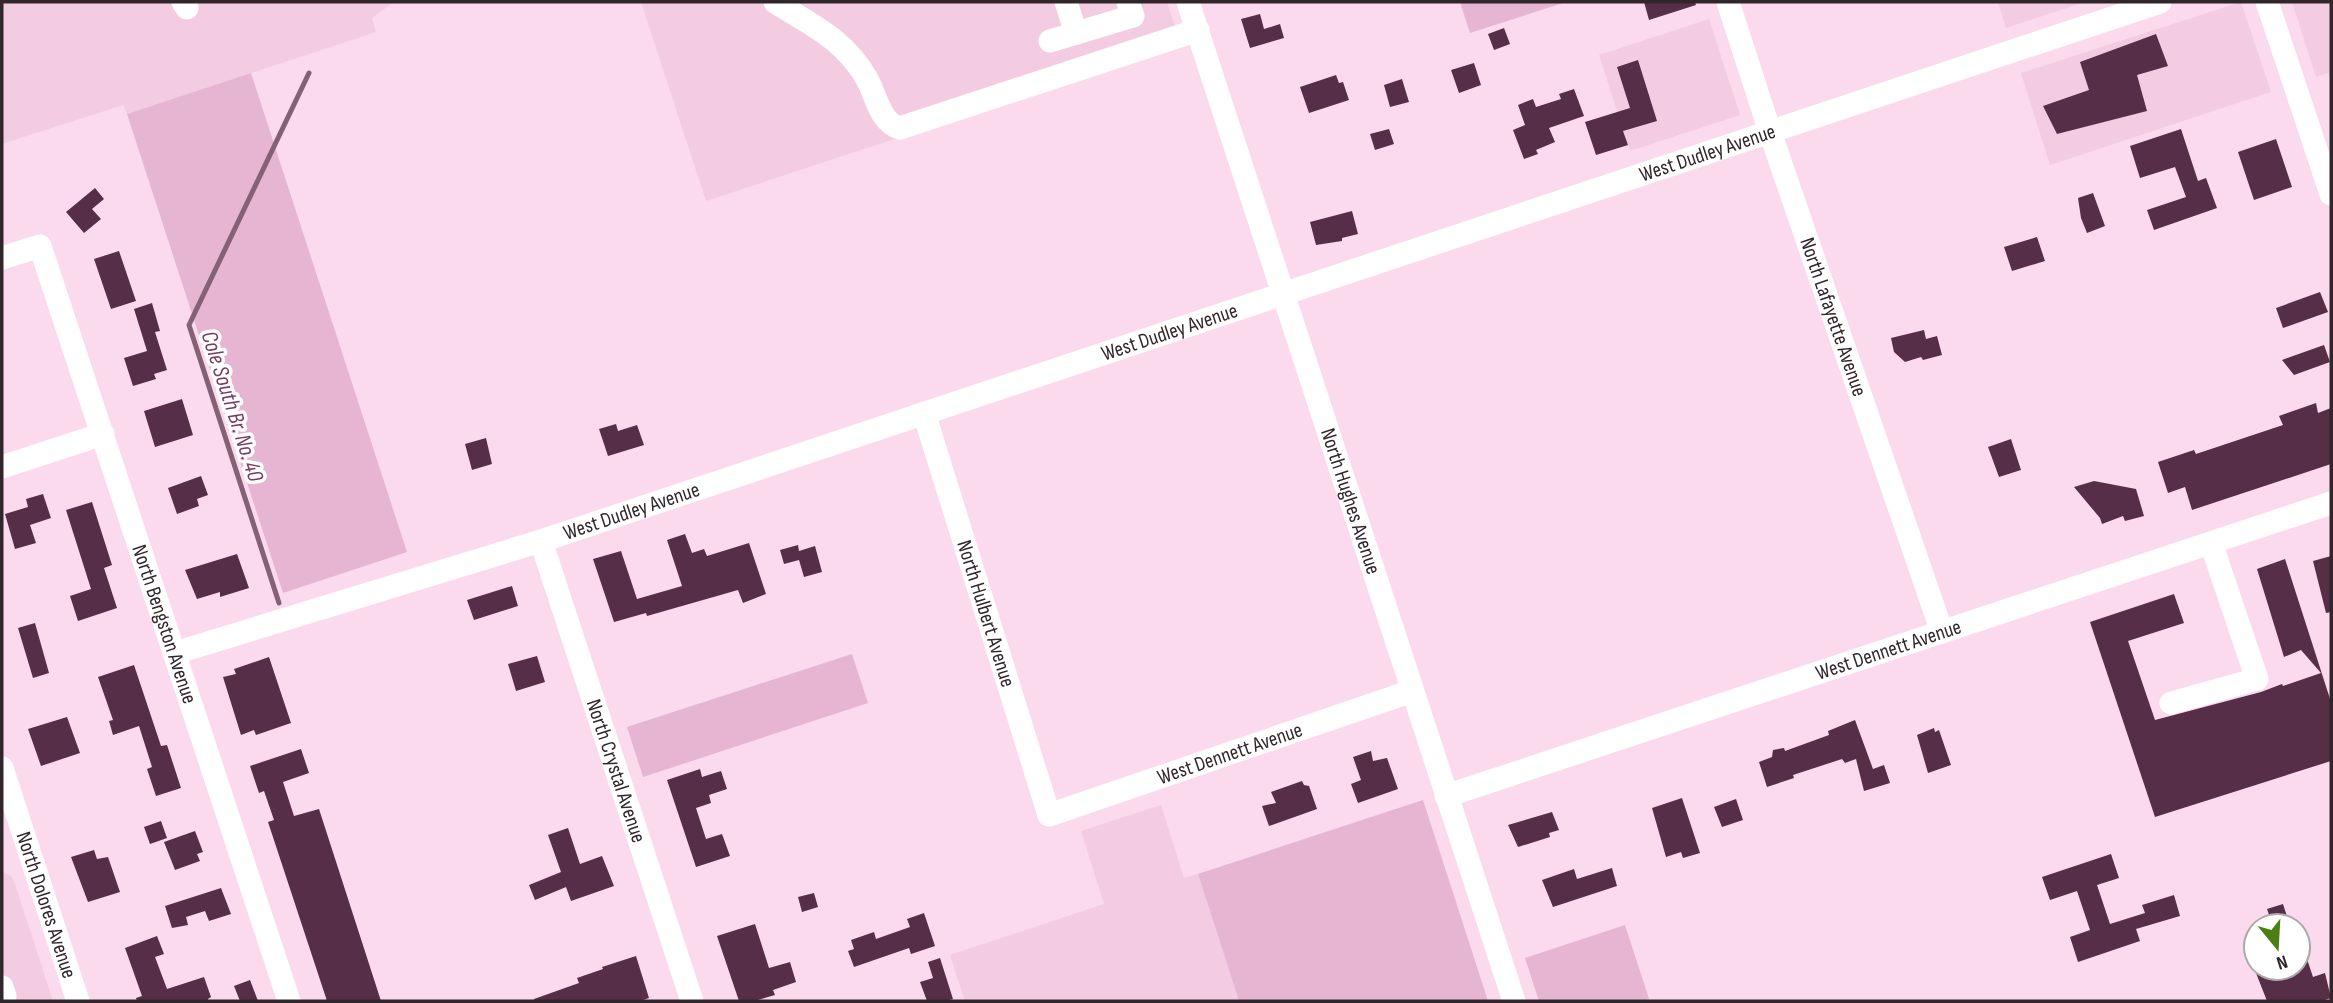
<svg xmlns="http://www.w3.org/2000/svg" width="2333" height="1003" viewBox="0 0 2333 1003" font-family="'Sofia Sans Condensed',sans-serif">
<style>
.built{fill:#f3cce2}
.green{fill:#e6b5d1}
.lines{fill:none;stroke-linecap:round;stroke-linejoin:round}
.stream{stroke:#856176;stroke-width:5}
.building{fill:#572e47}
.minor{stroke:#fff;stroke-width:23}
.labels{text-anchor:middle;stroke-width:7;stroke-linejoin:round;paint-order:stroke}
.street-label{font-size:21px;fill:#32262d;stroke:#fff}
.water-label{font-size:23px;font-style:italic;fill:#7a3c63;stroke:#fff}
</style>
<rect width="100%" height="100%" fill="#fadaec"/>
<path class="built" d="M2 2H394L372 18 376 32 127 114 123 105 2 144Z
M641 2H1167L1181 45 706 201Z
M1998 2H2085L2006 28Z
M2241 2 2271 92 2050 165 2021 73Z
M2292 2H2331V72L2316 77Z
M1709 19 1740 115 1630 151 1599 55Z
M1161 805 1184 878 1198 874 1239 1001H965L950 955 1104 904 1081 831Z
M2 872 11 876 14 881 53 1001H2Z"/>
<path class="green" d="M1460 2H1566L1470 33Z
M251 73 407 552 283 593 127 114Z
M852 654 868 703 643 777 627 727Z
M1423 800 1488 1001H1239L1198 874Z
M1625 925 1649 999 1642 1001H1539L1525 958Z"/>
<g class="lines">
<path class="stream" d="M279 603 189 325 309 73"/>
</g>
<path class="building" d="M1644 2H1695L1696 5 1649 20Z
M1260 14 1264 29 1280 24 1284 38 1250 48 1241 19Z
M1504 28 1510 44 1494 50 1488 34Z
M2156 34 2168 66 2137 75 2147 111 2057 134 2043 106 2089 90 2080 62Z
M1638 60 1657 121 1623 131 1628 145 1596 155 1585 122 1630 108 1617 67Z
M1474 63 1481 85 1459 93 1451 70Z
M1336 75 1339 83 1343 82 1349 100 1309 113 1300 87Z
M1402 79 1409 102 1390 107 1384 85Z
M1574 89 1584 116 1549 128 1555 142 1536 150 1538 154 1524 159 1513 130 1525 125 1518 105 1533 99 1536 107 1561 99 1559 94Z
M1389 129 1394 144 1375 150 1370 134Z
M2181 129 2198 181 2206 178 2217 208 2154 230 2147 210 2186 197 2175 167 2140 178 2130 146Z
M2276 139 2292 187 2254 200 2238 152Z
M95 188 104 199 92 209 101 219 84 233 66 212Z
M2093 193 2105 226 2087 233 2081 218 2078 198Z
M1352 211 1358 234 1342 238V241L1316 245 1310 222Z
M2037 237 2045 261 2012 271 2004 247Z
M119 251 136 301 111 309 94 259Z
M2320 292 2328 312 2283 328 2276 308Z
M152 303 160 331 155 332 167 370 154 374 156 379 133 386 124 358 147 351 134 309Z
M1924 330 1926 339 1937 336 1942 355 1923 360 1921 357 1905 362 1894 352 1891 338Z
M2324 345 2330 362 2294 375 2282 360Z
M182 399 193 435 155 447 144 411Z
M2316 403 2318 413 2331 408V464L2192 510 2185 487 2168 493 2158 462 2194 450 2196 454 2283 425 2279 416Z
M616 424 618 431 637 425 644 445 608 456 599 429Z
M486 438 492 464 472 470 465 444Z
M2011 439 2021 470 1999 477 1988 447Z
M201 476 208 495 197 499 199 506 177 514 168 488Z
M2094 481 2136 489 2144 516 2125 521 2123 516 2102 524 2100 518 2074 487Z
M43 494 51 518 30 525 36 543 15 549 5 514 28 507 26 499Z
M92 502 112 565 104 568 117 608 78 621 70 596 91 589 66 510Z
M685 534 692 553 704 549 707 556 749 543 766 594 743 603 738 590 647 616 646 613 614 622 593 559 621 551 637 599 682 586 667 540Z
M798 545 799 551 815 546 822 572 804 577 799 560 784 564 780 550Z
M237 554 249 588 220 597V592L197 599 185 570Z
M2331 556V612L2326 613 2313 561Z
M2285 559 2331 702V761L2155 817 2090 622 2174 594 2184 623 2128 641 2155 720 2261 692 2282 684 2283 686 2321 673 2301 650 2284 657 2257 569Z
M512 586 518 606 474 620 467 600Z
M35 623 49 673 33 678 18 628Z
M537 656 545 682 516 691 508 664Z
M269 657 291 723 256 735 254 730 241 735 223 677 236 674 234 669Z
M134 665 161 746 167 745 181 788 156 796 147 769 152 767 139 726 113 735 109 721 113 720 98 677Z
M67 717 80 753 41 766 28 729Z
M1855 720 1873 769 1884 765 1890 783 1864 791 1856 759 1845 763 1842 759 1793 775 1794 778 1767 787 1759 762 1772 757 1773 750 1784 748 1785 751 1829 735 1828 731Z
M1934 728 1935 732 1939 730 1951 765 1928 773 1917 735Z
M301 749 309 773 283 782 294 816 319 809 381 1001H327L268 822 274 820 264 791 259 793 250 766Z
M1371 751 1373 761 1387 758 1398 789 1358 803 1351 784 1361 780 1353 757Z
M700 769 702 777 721 771 727 789 709 795 711 803 696 808 706 839 722 834 730 856 696 867 667 780Z
M1302 781 1304 785 1309 786 1317 809 1269 826 1262 806 1276 803 1271 792Z
M1682 798 1700 853 1683 858 1681 852 1666 857 1652 808Z
M1736 799 1743 820 1722 827 1714 807Z
M1552 812 1559 830 1549 833 1550 837 1518 847 1508 825Z
M161 821 167 838 150 844 144 827Z
M568 828 580 864 602 856 614 886 571 901 566 887 535 900 529 885 561 872 548 835Z
M195 831 203 852 197 854 200 861 175 870 164 842Z
M94 850 97 859 108 857 120 892 88 902 71 857Z
M2111 854 2119 878 2097 885 2110 924 2145 913 2142 905 2174 895 2180 916 2136 929 2140 941 2078 962 2070 937 2090 930 2077 891 2050 900 2042 877Z
M1612 868 1617 886 1553 907 1542 880 1574 869 1577 879Z
M221 888 231 914 209 921 205 911 186 917 188 925 172 928 165 906Z
M814 893 818 907 802 912 798 897Z
M2283 904 2290 926H2273L2267 909Z
M924 913 935 946 911 954 909 948 854 967 848 951 854 949 851 940 874 932 876 939 910 927 907 919Z
M755 924 769 968 790 962 796 982 773 990 775 995 754 1001H739L717 936Z
M157 936 164 954 155 957 167 989 204 977 211 997 208 999V1001H137L136 998 142 996 125 948Z
M2301 941 2313 977 2325 973 2331 998 2322 1001H2267L2254 968H2298V942Z
M636 956 649 998 640 1001H534V999L579 983 577 978 603 969 602 967Z
M940 958 953 999 946 1001H927L920 982 933 978 928 962Z
M250 980 258 1001H240L234 986Z"/>
<g class="lines">
<g class="minor">
<path d="M183 2 187 8"/>
<path d="M775 2C813 26 844 39 867 79 876 95 880 123 900 128L1198 30"/>
<path d="M1066 2 1076 33"/>
<path id="s1" d="M1188 2 1514 1001"/>
<path id="s2" d="M1728 2 1770 132 1942 632"/>
<path d="M2267 2 2331 194"/>
<path d="M1050 41 1133 16 1128 2"/>
<path id="s3" d="M2 258 40 246 289 1001"/>
<path id="s4" d="M924 413 1049 815 1412 691"/>
<path d="M2 467 103 434"/>
<path id="s5" d="M541 541 692 1001"/>
<path id="s6" d="M175 653 541 541 2160 2"/>
<path d="M2171 703 2257 679 2211 543"/>
<path id="s7" d="M2 768 78 1001"/>
<path id="s8" d="M1446 796 2331 503"/>
<path d="M2 987 5 996"/>
</g>
</g>
<g class="labels">
<g class="street-label">
<text dy="7" stroke="none"><textPath href="#s6" startOffset="1612">West Dudley Avenue</textPath></text>
<text dy="7" stroke="none"><textPath href="#s2" startOffset="332">North Lafayette Avenue</textPath></text>
<text dy="7" stroke="none"><textPath href="#s6" startOffset="1045">West Dudley Avenue</textPath></text>
<text dy="7" stroke="none"><textPath href="#s1" startOffset="525">North Hughes Avenue</textPath></text>
<text dy="7" stroke="none"><textPath href="#s6" startOffset="478">West Dudley Avenue</textPath></text>
<text dy="7" stroke="none"><textPath href="#s4" startOffset="210">North Hulbert Avenue</textPath></text>
<text dy="7" stroke="none"><textPath href="#s3" startOffset="438">North Bengston Avenue</textPath></text>
<text dy="7" stroke="none"><textPath href="#s8" startOffset="466">West Dennett Avenue</textPath></text>
<text dy="7" stroke="none"><textPath href="#s4" startOffset="612">West Dennett Avenue</textPath></text>
<text dy="7" stroke="none"><textPath href="#s5" startOffset="242">North Crystal Avenue</textPath></text>
<text dy="7" stroke="none"><textPath href="#s7" startOffset="144">North Dolores Avenue</textPath></text>
</g>
<g class="water-label">
<text transform="translate(233 406) rotate(72)" y="8">Cole South Br. No. 40</text>
</g>
</g>
<rect width="2333" height="1003" fill="none" stroke="#32262d" stroke-width="7"/>
<g transform="translate(2277 947) rotate(162)"><circle r="33" fill="#ffffff" stroke="#ada8ab" stroke-width="2"/>
<path d="M0-5L12 26L0 18L-12 26Z" fill="#4b7f12"/>
<text y="-10" font-size="19" font-weight="bold" text-anchor="middle" fill="#32262d">N</text>
</g>
</svg>
